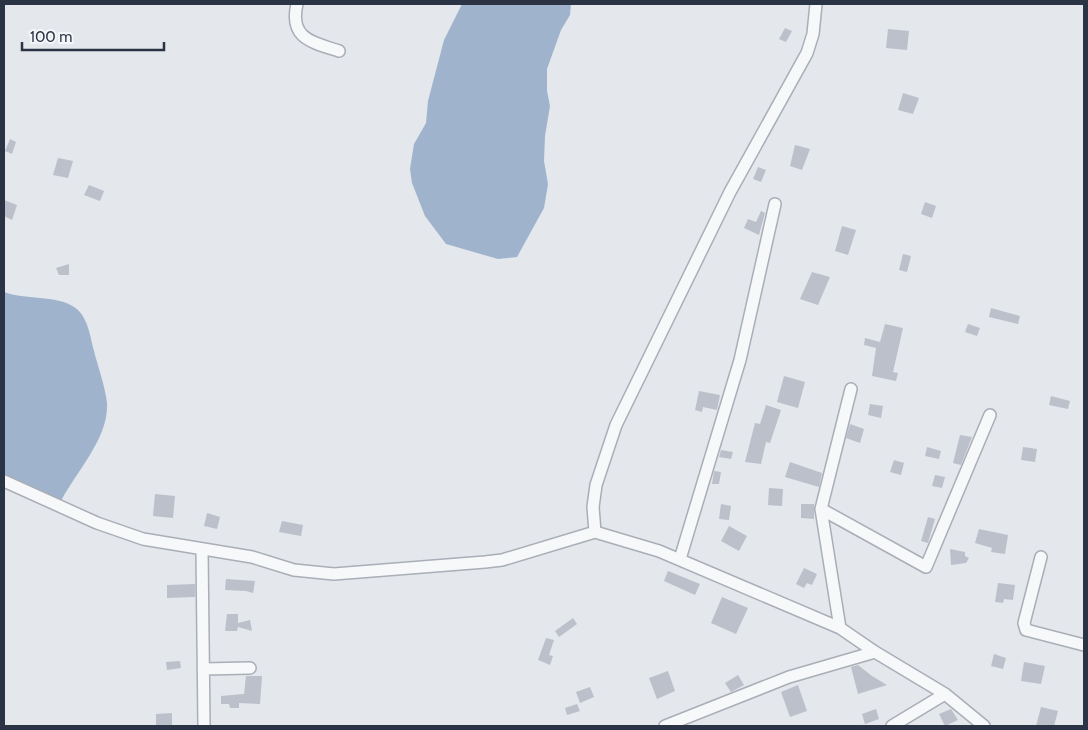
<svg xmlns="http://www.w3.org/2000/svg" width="1088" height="730" viewBox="0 0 1088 730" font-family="Cabin,sans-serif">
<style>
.water{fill:#9fb4cc}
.building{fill:#bbc0ca}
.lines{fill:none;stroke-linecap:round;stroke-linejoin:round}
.minor-casing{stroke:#a9aeb7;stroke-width:14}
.minor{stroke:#f7f8fa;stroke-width:11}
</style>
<rect width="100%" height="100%" fill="#e4e7ec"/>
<path class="water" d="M462 4H571L570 15 561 30 547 69V91L550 106 545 136 544 161 548 184 544 208 517 257 498 259 446 244 425 216 412 183 410 169 414 144 426 123 428 101 444 40Z
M4 292C24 300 57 295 74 307 88 316 90 336 94 351 98 367 105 386 107 403 109 438 76 472 61 501L4 475Z"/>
<path class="building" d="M785 28 792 31 786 42 779 39Z
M888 29 909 31 907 50 886 48Z
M903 93 919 98 913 114 898 110Z
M10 139 16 142 12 154 5 151Z
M795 145 810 149 802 170 790 166Z
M58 158 73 161 68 178 53 175Z
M758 167 766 170 761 182 753 179Z
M89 185 104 191 100 201 84 195Z
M4 200 17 205 12 220 4 216Z
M925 202 936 206 932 218 921 214Z
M761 211 765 213 759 235 744 228 748 219 756 222Z
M842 226 856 230 848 255 835 251Z
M903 254 911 256 907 272 899 270Z
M69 264V275H59L56 268Z
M812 272 830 277 818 305 800 299Z
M991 308 1020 316 1018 324 989 317Z
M885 324 903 328 893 372 898 373 896 381 872 376 876 348 864 345 865 338 880 342Z
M968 324 980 328 977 336 965 332Z
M784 376 805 382 798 408 777 402Z
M699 391 720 395 717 410 703 407 702 412 695 410Z
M1051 396 1070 401 1068 409 1049 405Z
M870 404 883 406 881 418 868 415Z
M766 405 781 410 770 443 766 442 761 464 745 462 755 423 760 424Z
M850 424 864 429 860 443 846 438Z
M960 435 972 437 961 465 953 463Z
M927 447 941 451 939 459 925 456Z
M1023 447 1037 449 1035 462 1021 460Z
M721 450 733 452 731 459 719 457Z
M894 460 904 463 901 475 890 472Z
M790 462 822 473 819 487 785 477Z
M714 471 721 472 719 484H712Z
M935 475 945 477 942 488 932 486Z
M769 488 783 489 782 506 768 505Z
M155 494 175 496 173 518 153 516Z
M721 504 731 506 729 520 719 519Z
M801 504H814V519L801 518Z
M207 513 220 517 217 529 204 526Z
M928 517 935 519 928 543 921 541Z
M282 521 303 525 301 536 279 532Z
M729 526 747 536 739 551 721 541Z
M979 529 1008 535 1005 554 991 552 992 548 975 543Z
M950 549 965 552V556L969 558 966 563 951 565Z
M804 568 817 574 812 585 807 583 804 588 796 584Z
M668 571 700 584 695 595 664 581Z
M226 579 255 581 253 593 246 591 225 590Z
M998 583 1015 585 1013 600 1004 599 1003 603 995 602Z
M195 584V597L167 598V585Z
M722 597 748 608 736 634 711 623Z
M227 614H238V623L250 620 252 631 238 627 237 631H225Z
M573 618 577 624 559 637 555 631Z
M546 638 554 640 549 655 553 656 550 665 538 660Z
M994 654 1006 658 1003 669 991 666Z
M180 661 181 668 167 670 166 662Z
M1024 662 1045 666 1041 684 1021 681Z
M858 665 872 676 887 685 858 694 851 667Z
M668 671 675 691 657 699 649 678Z
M738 675 744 685 731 692 725 683Z
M246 676H262L260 704 239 703V708H230L229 704H221V696L244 694Z
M798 685 807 711 790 717 781 692Z
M590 687 594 697 580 703 576 692Z
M577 704 580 711 567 715 565 708Z
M1041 707 1058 711 1054 726H1036Z
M876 709 879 719 865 724 862 714Z
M951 709 958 720 945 726 939 714Z
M172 713V726H156V714Z"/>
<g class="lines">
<g class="minor-casing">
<path id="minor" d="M297 4C289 38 311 42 339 51
M4 481 97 523 143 539 252 557 294 570 334 574 485 562 502 560 595 532 659 551 840 628 875 652 945 694 984 726
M821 509 926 567 990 415
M595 532 593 507 596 485 616 425 730 192 807 53 813 34 816 4
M202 550 204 726
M1041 557 1024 623 1026 630 1084 645
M680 559 740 360 775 204
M840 628 821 509 851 389
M203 669 250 668
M665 726 789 677 875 652
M892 726 945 694"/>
</g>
<use href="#minor" class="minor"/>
</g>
<rect width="1088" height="730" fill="none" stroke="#2b3445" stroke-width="10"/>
<path d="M22 42v8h142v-8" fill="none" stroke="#2b3445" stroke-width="2.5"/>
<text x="30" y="42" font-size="15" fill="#2b3445" stroke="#f4f6f9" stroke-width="4" paint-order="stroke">100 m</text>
</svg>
